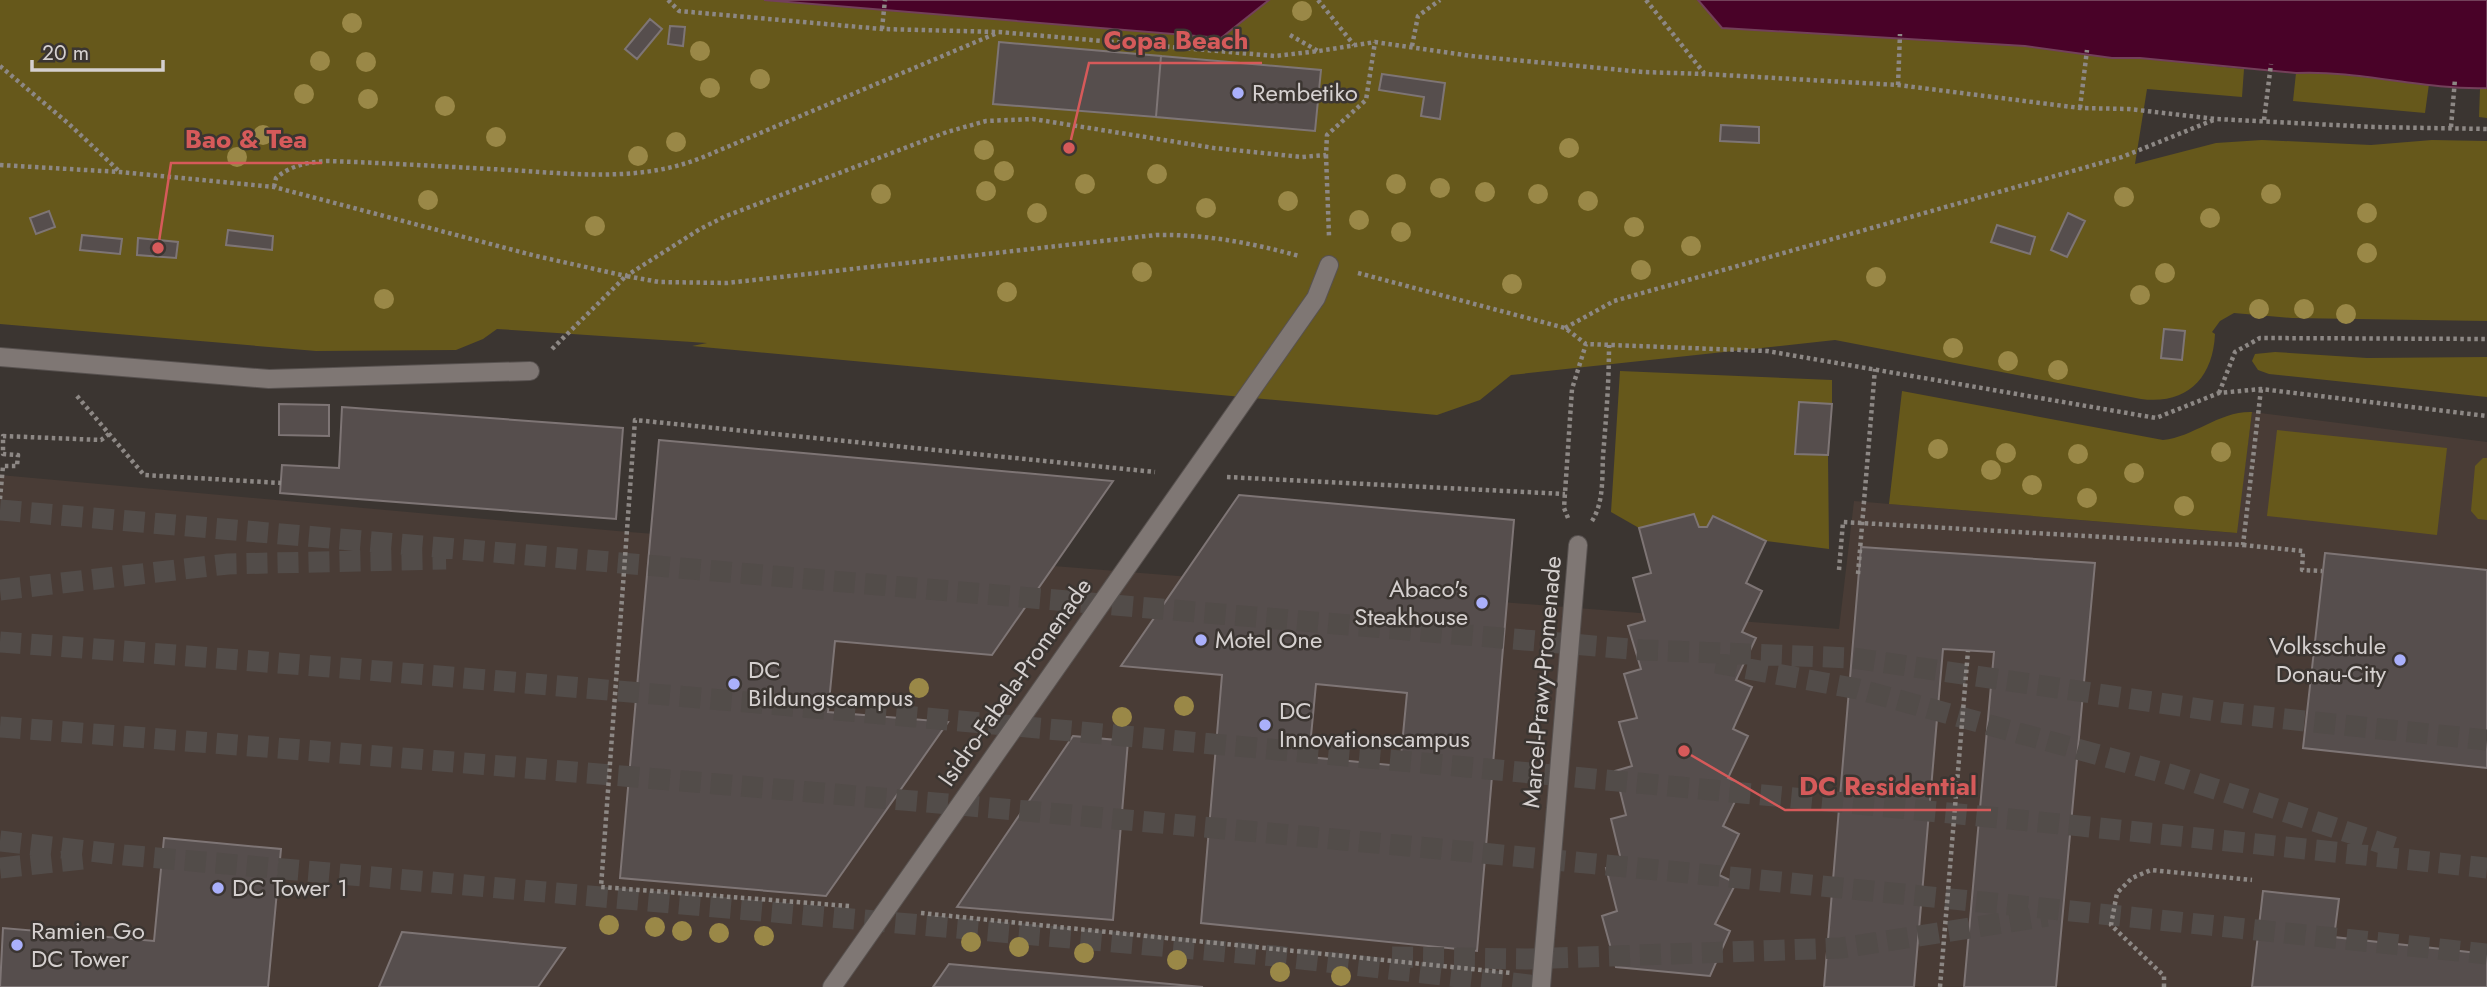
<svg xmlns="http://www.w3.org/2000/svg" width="2487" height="987" viewBox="0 0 2487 987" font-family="Jost,sans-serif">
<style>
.built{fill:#493c36}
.green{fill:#66581b}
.water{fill:#490228;stroke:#73405a;stroke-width:2}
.building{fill:#564e4d;stroke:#7e7575;stroke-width:2;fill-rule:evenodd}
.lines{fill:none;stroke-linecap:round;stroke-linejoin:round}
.motorway-tunnel{stroke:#524c49;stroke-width:21;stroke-dasharray:21 10;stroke-linecap:butt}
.service-casing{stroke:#585250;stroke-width:20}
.pedestrian-casing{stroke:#585250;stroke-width:20}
.path{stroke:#8d8885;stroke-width:4.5;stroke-dasharray:3.5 3.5;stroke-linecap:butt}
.service{stroke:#7f7774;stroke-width:18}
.pedestrian{stroke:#7f7774;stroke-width:18}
.tree{fill:#9a8847}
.poi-dot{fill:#aab0fb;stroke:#3b3531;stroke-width:2.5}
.labels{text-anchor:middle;stroke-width:5;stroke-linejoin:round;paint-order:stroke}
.poi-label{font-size:24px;fill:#d5d0cf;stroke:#3b3531;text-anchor:start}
.street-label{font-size:24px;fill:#d5d0cf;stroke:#3b3531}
.leader{fill:none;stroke:#d65a5a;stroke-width:2.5}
.callout-dot{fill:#d65a5a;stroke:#3b3531;stroke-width:2.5}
.callout-label{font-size:26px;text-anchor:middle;font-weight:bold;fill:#d65a5a;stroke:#3b3531;stroke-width:5;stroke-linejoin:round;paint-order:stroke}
</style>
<rect width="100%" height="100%" fill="#3b3531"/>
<path class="built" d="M2252 412 2487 442V987H0V475L617 531 1839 629 1854 501 2236 533Z"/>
<path class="green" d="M0 0H2159L2151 59 2244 69 2242 97 2147 89 2135 164 2216 143 2262 140 2371 145 2432 140 2487 141V321L2292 318 2234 313 2220 321 2212 332 2215 334C2213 379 2186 405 2141 399L1835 340 1511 375 1480 400 1437 415 692 346 707 343 497 329 483 339 456 350 316 351 0 324Z
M2317 72 2429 84 2425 113 2293 101 2296 73Z
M2487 88V118L2479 117 2480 89Z
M2275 352 2367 358 2487 357V397L2269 374 2258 370 2252 361 2255 354Z
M1620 371 1832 380V404L1796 454 1828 455 1829 549 1766 541 1713 516 1707 527H1699L1694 514 1639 528 1611 512Z
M1902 391 2163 440C2194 437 2219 411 2252 412L2237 533 1889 504Z
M2277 430 2447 448 2437 535 2267 516Z
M2483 458H2487V520L2478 519 2471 511 2475 466Z"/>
<path class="water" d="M764 0H1269L1221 38Z
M1698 0H2487V88C2423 90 2360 70 2296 73L2140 58H2112L2025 46 1722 28Z"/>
<path class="building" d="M650 19 662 29 637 59 625 49Z
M670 26 685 27 683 46 668 44Z
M999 42 1161 56 1156 117 993 104Z
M1161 56 1321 70 1315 131 1156 117Z
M1382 74 1445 83 1440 119 1421 116 1424 97 1379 90Z
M1721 125 1759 127V143L1720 141Z
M49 211 55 227 36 234 30 218Z
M2068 213 2085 221 2067 257 2051 250Z
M1997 225 2035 237 2030 254 1991 242Z
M228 230 273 236 272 250 226 245Z
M82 235 122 239 120 254 80 250Z
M138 238 178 242 176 258 137 255Z
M2164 329 2185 331 2182 360 2161 358Z
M1799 402 1832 404 1828 455 1795 454Z
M279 404 329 405V436L279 435Z
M342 407 623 428 616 519 280 493 282 465 339 468Z
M659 440 1113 481 992 655 835 641 828 712 948 722 826 896 620 878Z
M1239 495 1514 520 1477 951 1201 923 1222 675 1121 666ZM1316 684 1407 693 1400 766 1309 757Z
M1694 514 1699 527H1707L1713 516 1766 541 1746 583 1762 591 1742 632 1756 638 1736 680 1752 687 1733 729 1748 736 1728 778 1743 785 1723 826 1739 834 1719 875 1736 883 1715 924 1730 931 1710 976 1616 967 1602 916 1617 911 1606 868 1622 864 1611 819 1626 815 1615 771 1632 766 1619 722 1637 718 1624 674 1641 669 1628 626 1645 621 1633 578 1651 573 1639 528Z
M1861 547 2095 563 2056 987H1964L1994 652 1943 649 1914 987H1824Z
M2325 553 2487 570V768L2303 748Z
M1073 736 1128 741 1113 920 957 907Z
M164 838 281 849 268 987H0L3 928 154 941Z
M2263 891 2339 899 2334 937 2487 954V987H2252Z
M402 932 565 948 538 987H379Z
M949 964 1203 987H933Z"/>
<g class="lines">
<path class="motorway-tunnel" d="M0 510 1642 650 1853 658 2228 713 2487 740
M0 590 228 564 446 559
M0 642C405 671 809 707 1213 744 1638 782 2063 823 2487 868
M1716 663 1858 689 2172 775 2400 849
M0 727C830 788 1659 867 2487 954
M0 841 124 855 1274 956 1547 987
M0 868 83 859
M1392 957 1527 959 1841 948 2047 916"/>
<g class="service-casing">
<path id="service" d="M0 357 269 379 530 371"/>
</g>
<g class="pedestrian-casing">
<path id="pedestrian" d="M832 987 1316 298 1329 265
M1541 987 1578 545"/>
</g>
<path class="path" d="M668 0 679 11 882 29 999 32 1275 56 1319 51 1375 42 1471 56 1643 72 1705 74 1898 85 2080 108 2129 109 2216 119 2374 127 2487 129
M1318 0 1354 45
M1646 0 1704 73
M882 29 885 0
M1290 35 1318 51
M1412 46 1418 16 1440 0
M0 66 69 124 120 172
M1898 85 1900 34
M2080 108 2087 50
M2264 120 2271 64
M2451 127 2455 79
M1326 155 1329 236
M0 165 120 172 274 187 536 256 626 276 700 229 726 216 947 132 986 121 1033 119 1214 148 1302 157 1326 155 1327 135 1366 100 1375 42
M274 187 276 178C291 165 309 162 328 161 389 163 450 167 510 170 575 174 640 182 701 158L997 33
M1358 273 1565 328 1586 344 1767 351 2156 418 2219 393 2261 389 2487 416
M1565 328 1614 301 2122 157 2216 119
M552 349 626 276 659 282 727 283 1156 235C1205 234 1252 243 1299 256
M2219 393 2235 352 2260 338 2487 339
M77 396 144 475 281 483
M1227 477 1565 494
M0 499 3 466H17L18 455 3 454V436L101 440 109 434
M1568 518 1564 508 1572 389 1586 344
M1592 521C1604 502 1602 477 1603 456 1606 419 1609 383 1609 345
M2243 545 2303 551 2302 570 2322 571
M1839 570 1843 522 2243 545 2261 389
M1858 574 1875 369
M849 906 601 887 635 420 1155 472
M921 913 1511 973
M1940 987 1968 651
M2164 987V976L2111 925 2117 893 2132 878 2151 870 2252 880"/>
<use href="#service" class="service"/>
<use href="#pedestrian" class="pedestrian"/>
</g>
<g class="tree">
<circle cx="1302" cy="11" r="10"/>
<circle cx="352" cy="23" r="10"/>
<circle cx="700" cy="51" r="10"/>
<circle cx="320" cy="61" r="10"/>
<circle cx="366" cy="62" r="10"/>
<circle cx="760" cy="79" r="10"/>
<circle cx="710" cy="88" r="10"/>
<circle cx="304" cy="94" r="10"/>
<circle cx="368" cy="99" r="10"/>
<circle cx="445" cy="106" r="10"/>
<circle cx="263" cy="135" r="10"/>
<circle cx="496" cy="137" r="10"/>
<circle cx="676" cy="142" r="10"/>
<circle cx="1569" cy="148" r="10"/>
<circle cx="984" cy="150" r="10"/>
<circle cx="638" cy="156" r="10"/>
<circle cx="237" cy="157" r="10"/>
<circle cx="1004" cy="171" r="10"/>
<circle cx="1157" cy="174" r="10"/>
<circle cx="1085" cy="184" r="10"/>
<circle cx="1396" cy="184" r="10"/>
<circle cx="1440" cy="188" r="10"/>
<circle cx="986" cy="191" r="10"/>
<circle cx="1485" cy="192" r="10"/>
<circle cx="881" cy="194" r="10"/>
<circle cx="1538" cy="194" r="10"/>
<circle cx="2271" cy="194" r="10"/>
<circle cx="2124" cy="197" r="10"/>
<circle cx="428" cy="200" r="10"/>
<circle cx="1288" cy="201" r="10"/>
<circle cx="1588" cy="201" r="10"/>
<circle cx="1206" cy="208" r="10"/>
<circle cx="1037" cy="213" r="10"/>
<circle cx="2367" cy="213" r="10"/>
<circle cx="2210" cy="218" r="10"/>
<circle cx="1359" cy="220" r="10"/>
<circle cx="595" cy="226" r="10"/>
<circle cx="1634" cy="227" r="10"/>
<circle cx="1401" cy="232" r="10"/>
<circle cx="1691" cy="246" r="10"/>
<circle cx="2367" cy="253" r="10"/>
<circle cx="1641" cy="270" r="10"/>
<circle cx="1142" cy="272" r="10"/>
<circle cx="2165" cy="273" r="10"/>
<circle cx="1876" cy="277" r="10"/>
<circle cx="1512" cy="284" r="10"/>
<circle cx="1007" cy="292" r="10"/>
<circle cx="2140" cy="295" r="10"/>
<circle cx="384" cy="299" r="10"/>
<circle cx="2259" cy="309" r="10"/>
<circle cx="2304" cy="309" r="10"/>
<circle cx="2346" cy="314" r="10"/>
<circle cx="1953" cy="348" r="10"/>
<circle cx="2008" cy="361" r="10"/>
<circle cx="2058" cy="370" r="10"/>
<circle cx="1938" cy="449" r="10"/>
<circle cx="2221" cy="452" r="10"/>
<circle cx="2006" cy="453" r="10"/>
<circle cx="2078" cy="454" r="10"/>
<circle cx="1991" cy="470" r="10"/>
<circle cx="2134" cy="473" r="10"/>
<circle cx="2032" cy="485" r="10"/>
<circle cx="2087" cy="498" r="10"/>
<circle cx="2184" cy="506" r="10"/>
<circle cx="919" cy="688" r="10"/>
<circle cx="1184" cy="706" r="10"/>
<circle cx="1122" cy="717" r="10"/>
<circle cx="609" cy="925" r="10"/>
<circle cx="655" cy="927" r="10"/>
<circle cx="682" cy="931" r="10"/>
<circle cx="719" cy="933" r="10"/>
<circle cx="764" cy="936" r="10"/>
<circle cx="971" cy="942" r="10"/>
<circle cx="1019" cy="947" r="10"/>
<circle cx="1084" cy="953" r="10"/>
<circle cx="1177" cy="960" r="10"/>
<circle cx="1280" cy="972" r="10"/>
<circle cx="1341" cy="976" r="10"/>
</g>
<g class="poi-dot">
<circle cx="1238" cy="93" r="7"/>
<circle cx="1482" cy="603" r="7"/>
<circle cx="1201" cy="640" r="7"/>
<circle cx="2400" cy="660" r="7"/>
<circle cx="734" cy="684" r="7"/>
<circle cx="1265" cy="725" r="7"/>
<circle cx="218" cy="888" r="7"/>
<circle cx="17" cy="945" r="7"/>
</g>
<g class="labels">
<g class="poi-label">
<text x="1252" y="101">Rembetiko</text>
<text x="1468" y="597" text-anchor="end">Abaco's<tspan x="1468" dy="28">Steakhouse</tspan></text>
<text x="1215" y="648">Motel One</text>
<text x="2386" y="654" text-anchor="end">Volksschule<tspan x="2386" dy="28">Donau-City</tspan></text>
<text x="748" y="678">DC<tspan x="748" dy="28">Bildungscampus</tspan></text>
<text x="1279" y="719">DC<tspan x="1279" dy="28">Innovationscampus</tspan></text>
<text x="232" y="896">DC Tower 1</text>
<text x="31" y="939">Ramien Go<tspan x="31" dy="28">DC Tower</tspan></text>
</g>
<g class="street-label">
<text transform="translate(1015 682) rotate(-55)" y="8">Isidro-Fabela-Promenade</text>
<text transform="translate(1542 682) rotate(-85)" y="8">Marcel-Prawy-Promenade</text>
</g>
</g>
<path class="leader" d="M1069 148L1089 63H1262M158 248L171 163H322M1684 751L1785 810H1991"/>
<g class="callout-dot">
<circle cx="1069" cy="148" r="7"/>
<circle cx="158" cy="248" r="7"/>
<circle cx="1684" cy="751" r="7"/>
</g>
<g class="callout-label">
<text x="1176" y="49">Copa Beach</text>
<text x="246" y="148">Bao &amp; Tea</text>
<text x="1888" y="795">DC Residential</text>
</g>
<path d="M32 60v10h131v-10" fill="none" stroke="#d5d0cf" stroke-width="3.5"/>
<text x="42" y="60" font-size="21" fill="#d5d0cf" stroke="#3b3531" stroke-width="5" paint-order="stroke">20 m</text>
</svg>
